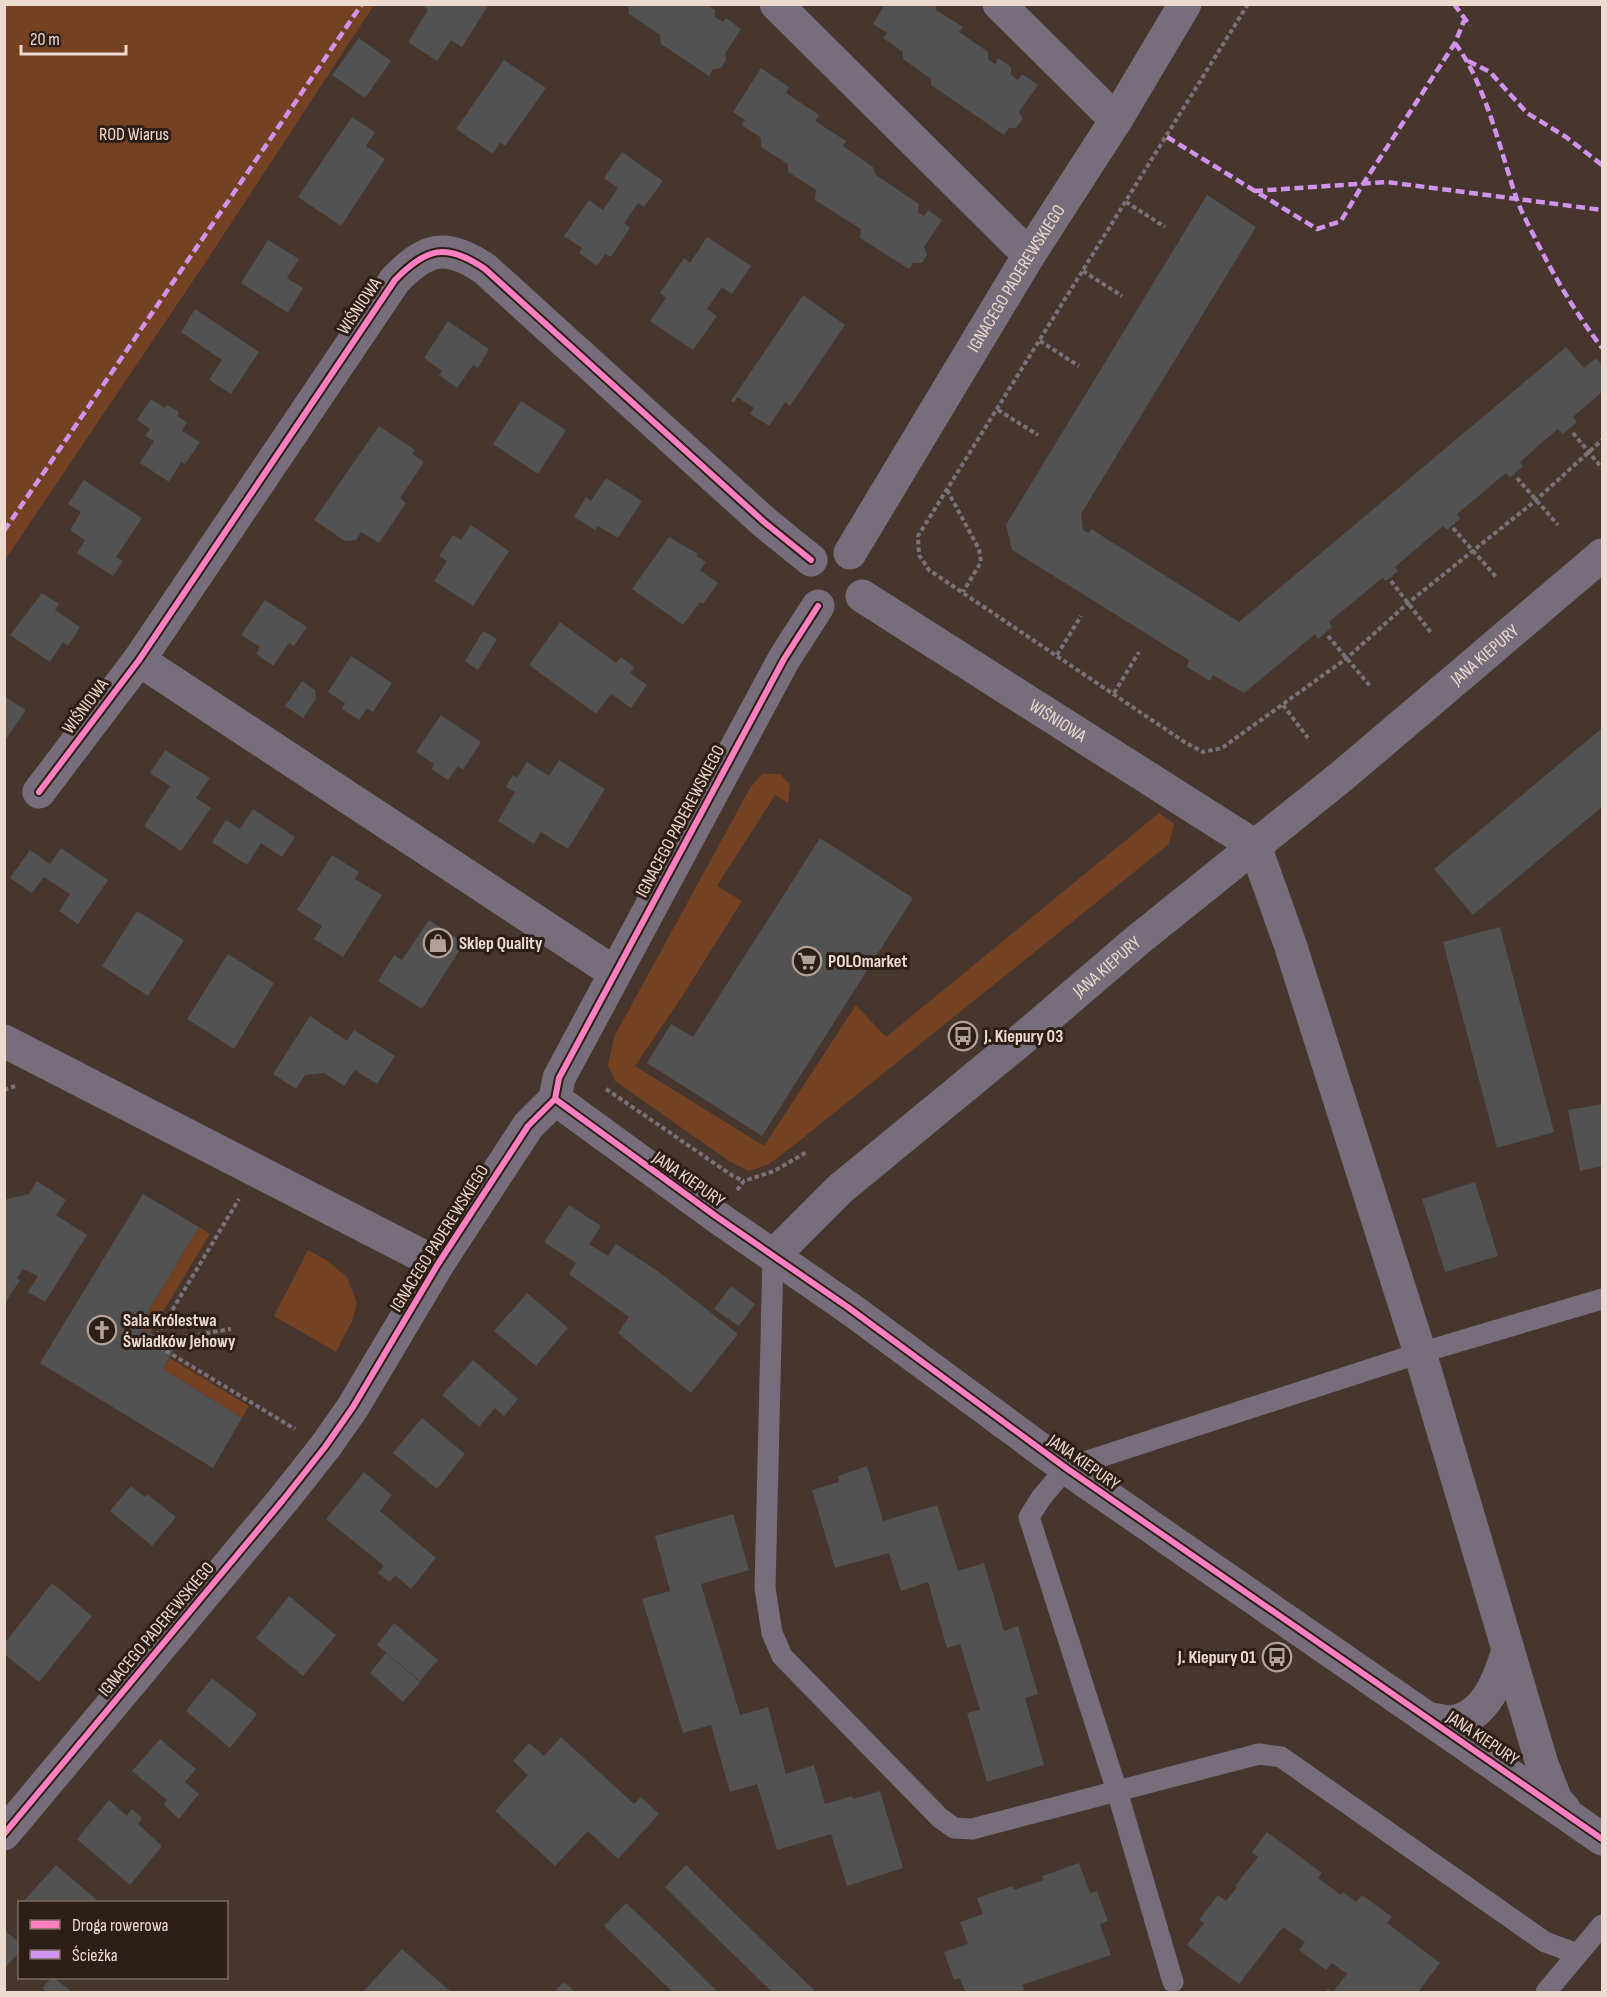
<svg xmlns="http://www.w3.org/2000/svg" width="1607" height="1997" viewBox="0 0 1607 1997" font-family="'Sofia Sans Condensed',sans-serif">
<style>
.green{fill:#744123}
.building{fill:#515251}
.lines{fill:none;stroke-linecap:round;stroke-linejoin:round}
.path{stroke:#7a7278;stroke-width:4;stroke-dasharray:4.5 3;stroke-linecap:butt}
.lane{stroke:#766e7a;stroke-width:21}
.street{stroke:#766e7a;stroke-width:33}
.quiet{stroke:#d193ec;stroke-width:4.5;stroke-dasharray:9 4.5;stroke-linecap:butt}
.cycleway-casing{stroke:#2d1f17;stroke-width:10}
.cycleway{stroke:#ff80c0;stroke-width:6}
.labels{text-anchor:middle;stroke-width:6;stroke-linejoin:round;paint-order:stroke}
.park-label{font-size:18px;fill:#f8dccd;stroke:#2d1f17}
.street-label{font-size:18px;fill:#eddacf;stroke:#2d1f17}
.poi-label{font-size:18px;font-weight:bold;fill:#eddacf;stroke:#2d1f17;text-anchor:start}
</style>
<rect width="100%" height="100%" fill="#46362e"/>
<path class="green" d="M5 4 374 5 209 257 5 560Z
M762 774H780L790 785 788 803 775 795 717 886 742 901 683 995 635 1066 764 1146 856 1005 886 1037 1159 813 1174 824 1169 844 793 1146 769 1164 749 1171 729 1161 615 1081 608 1065 614 1037 750 788Z
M199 1227 210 1234 150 1333 139 1326Z
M308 1250 326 1260 347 1277 357 1303 352 1321 336 1352 274 1316Z
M170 1358 249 1406 242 1418 163 1369Z"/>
<path class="building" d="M421 4H489L462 47 451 40 437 61 408 42 428 10Z
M628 4H706L715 10V17L723 22 726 18 741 29 725 54 726 60 721 68 713 69 709 76 661 44 660 35 629 14Z
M885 4H937L936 10 963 27 959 32 988 52V59L995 64 998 58 1011 67V75L1018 80 1022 74 1038 85 1019 112 1023 119 1016 128H1009L1004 135 931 85V79L903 59V52L883 38 887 33 873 24Z
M359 38 391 61 365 98 332 75Z
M504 60 546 88 505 146 500 142 493 154 456 129Z
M761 68 789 87 786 93 819 115 815 121 846 141 843 146 873 167 876 175 919 204 918 212 924 216 928 210 942 220 924 247 927 255 922 263H913L909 269 860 238 861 229 815 200 816 190 788 172V164L761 147V138L742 125 745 120 733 112Z
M352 117 375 132 366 146 385 159 341 226 298 197Z
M622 152 663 181 644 207 638 203 624 223 630 228 611 257 605 254 597 266 579 253 582 248 564 236 589 200 603 210 618 188 604 178Z
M1207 195 1256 227 1081 514 1083 530 1089 533 1091 529 1239 622 1566 347 1584 368 1596 358 1602 365V392L1573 417 1577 422 1563 434 1558 429 1538 446 1520 462 1523 466 1510 478 1506 473 1457 514 1460 519 1447 530 1443 526 1395 567 1398 571 1386 581 1382 578 1329 622 1332 627 1318 639 1315 634 1244 693 1213 675 1210 681 1187 667 1189 660 1179 654 1012 550 1006 525Z
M707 237 751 266 732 294 722 287 707 309 717 316 693 350 650 321 666 298 660 293 684 258 690 263Z
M268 240 299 259 287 278 303 288 288 313 241 283Z
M803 295 845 325 790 406 785 402 769 426 750 414 754 408 737 397 734 403 731 401Z
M195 309 259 352 231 394 209 380 222 360 181 332Z
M448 321 489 349 478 368 473 365 457 388 439 375 442 371 424 358Z
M151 399 165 408 167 405 179 412 177 416 187 422 182 431 200 442 185 464 181 462 169 482 140 463 154 441 145 436 150 429 137 420Z
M521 401 566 430 538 474 493 444Z
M379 426 415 450 412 454 424 462 400 498 406 503 379 543 361 532 356 540 345 541 314 520Z
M606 478 642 501 618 538 598 526 595 530 574 517 586 497 591 501Z
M84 480 142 518 116 557 123 561 113 576 77 553 85 540 70 530 81 512 68 504Z
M471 525 509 551 473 606 434 581 447 561 439 556 453 535 461 540Z
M669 537 698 554 696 556 706 562 700 570 718 583 703 604 700 602 683 625 632 589Z
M42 593 59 604 55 610 80 627 68 646 63 642 50 662 10 635Z
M265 600 307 627 294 646 289 643 273 666 256 654 260 647 241 635Z
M560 622 616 663 621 657 634 667 630 673 647 685 631 708 611 694 596 714 529 665Z
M483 631 497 639 478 670 465 661Z
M351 656 392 683 373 712 367 708 359 720 342 709 345 703 328 692Z
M302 681 315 690 316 699 303 718 285 706Z
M4 696 26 710 4 742Z
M441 715 481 742 463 770 458 766 448 780 431 769 434 764 416 752Z
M1602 728V807L1473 915 1434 869Z
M165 750 210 778 196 798 211 808 181 851 144 826 170 786 150 773Z
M559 760 605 789 568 849 541 832 534 844 498 821 515 792 506 787 513 775 517 778 527 762 549 776Z
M253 809 295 837 282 857 261 843 247 865 212 842 226 820 240 829Z
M820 838 913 898 762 1136 647 1063 671 1024 693 1037Z
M61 848 108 880 78 924 59 911 70 894 44 877 32 893 10 878 30 850 50 864Z
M332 855 359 872 355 879 382 895 343 957 314 939 322 926 297 910Z
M137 911 184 940 148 996 102 966Z
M429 920 464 943 422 1009 378 981 394 955 402 960Z
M1500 927 1554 1132 1497 1148 1443 942Z
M228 954 274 983 234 1049 187 1019Z
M310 1016 347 1041 354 1030 395 1056 377 1084 355 1070 344 1086 324 1073 305 1075 296 1089 273 1074Z
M1602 1104V1166L1580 1171 1568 1110Z
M37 1181 66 1200 56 1215 87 1235 45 1302 28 1292 38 1276 23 1269 17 1278 20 1280 4 1305V1200L29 1194Z
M1475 1182 1498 1256 1445 1272 1422 1199Z
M143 1194 199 1227 139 1326 175 1348 163 1369 242 1418 213 1468 40 1363Z
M569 1205 601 1226 589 1244 608 1256 616 1244 659 1272 738 1334 691 1393 618 1333 629 1317 569 1274 576 1263 544 1242Z
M731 1286 755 1304 739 1326 714 1309Z
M527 1293 568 1328 536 1366 494 1331Z
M473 1360 518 1399 504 1416 495 1408 479 1427 442 1395Z
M422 1418 465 1454 437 1489 393 1453Z
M867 1466 883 1521 937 1505 958 1571 984 1563 1004 1631 1018 1626 1038 1694 1025 1698 1044 1765 987 1782 967 1713 980 1710 960 1644 947 1648 928 1582 901 1591 889 1553 835 1568 812 1490 839 1482 838 1476Z
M364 1472 392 1495 380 1511 436 1558 411 1589 395 1575 390 1582 378 1573 384 1566 326 1519Z
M131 1486 145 1497 147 1494 176 1517 152 1546 110 1511Z
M733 1514 749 1570 701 1584 740 1715 768 1707 786 1774 814 1765 825 1804 852 1796 853 1799 880 1791 903 1868 847 1886 831 1834 777 1850 757 1784 730 1792 711 1725 683 1733 642 1599 670 1591 655 1536Z
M52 1583 92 1616 39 1682 4 1654V1644Z
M289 1596 336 1635 303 1676 256 1638Z
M394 1623 438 1660 420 1681 377 1645Z
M386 1653 420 1682 403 1702 370 1673Z
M212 1678 257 1714 230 1748 186 1711Z
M561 1737 634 1804 641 1797 659 1814 618 1859 588 1831 555 1866 495 1811 528 1775 513 1761 529 1743 544 1756Z
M160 1739 196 1769 185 1782 199 1794 179 1819 164 1805 167 1800 132 1771Z
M109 1800 127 1816 132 1809 142 1818 138 1824 162 1846 130 1885 77 1839Z
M1267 1832 1322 1873 1318 1878 1341 1895 1343 1892 1356 1902 1362 1895 1392 1917 1387 1923 1440 1963 1418 1992H1325L1328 1989 1333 1992 1347 1974 1332 1963 1326 1970 1299 1950 1305 1942 1283 1927 1239 1984 1187 1945 1204 1923 1199 1920 1218 1895 1226 1901 1237 1887 1235 1886 1258 1857 1252 1852Z
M1079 1863 1090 1893 1097 1891 1108 1921 1100 1924 1111 1955 1022 1985 1025 1992H965L960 1978 954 1980 944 1952 968 1944 960 1922 983 1914 977 1898 1012 1886 1014 1890 1044 1880 1042 1876Z
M56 1865 96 1899 93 1902H23Z
M686 1865 727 1906 816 1992H772L694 1916 665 1887Z
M626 1903 657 1932 718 1992H673L657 1977 604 1926Z
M4 1930 20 1943V1951L4 1969Z
M402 1949 451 1992H363Z
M51 1978H54L72 1992H47L42 1988Z
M564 1982 575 1992H554Z"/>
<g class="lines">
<path class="path" d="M1248 4 918 536 919 555 929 570 1186 743 1203 752 1222 748 1347 658 1408 603 1535 501 1602 440
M1126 202 1165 227
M1083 271 1122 296
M1040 341 1079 366
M998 410 1038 435
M1573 433 1602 468
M1517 478 1558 525
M947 490 979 549 981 562 963 592
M1453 528 1497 578
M1391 581 1432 634
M1328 636 1370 686
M1057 655 1081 616
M1114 693 1139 652
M1283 705 1308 738
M606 1089 733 1176 744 1181
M4 1090 15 1086
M737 1190 744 1181 774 1171 807 1152
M153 1342 239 1199
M154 1342 231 1329
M153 1343 295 1429"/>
<path class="lane" d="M773 1256 765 1588 772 1633 782 1656 940 1818 954 1828 972 1829 1259 1754 1281 1757 1545 1942 1578 1954
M1173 1982 1117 1791 1029 1517 1041 1498 1066 1468 1420 1353 1602 1299
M1546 1992 1602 1925"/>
<g class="street">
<path d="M776 4 1029 255"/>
<path d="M999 4 1116 120"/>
<path id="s1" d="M850 553 1029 255 1116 120 1185 4"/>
<path id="s2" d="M862 596 1255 846"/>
<path d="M139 660 615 973"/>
<path d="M39 792 139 660 395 280C426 248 446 242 485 269L764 522 811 560"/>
<path d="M1255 846 1290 944 1420 1353 1542 1764 1556 1800 1564 1809"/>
<path d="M4 1041 438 1264"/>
<path d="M555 1099 717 1217 849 1308 1066 1468 1602 1839"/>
<path id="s3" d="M773 1256 840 1189 1027 1035 1139 939 1342 776 1602 555"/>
<path d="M1427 1718C1434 1719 1444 1722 1451 1722 1486 1718 1500 1677 1508 1650"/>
<path d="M4 1834 283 1500 325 1447 353 1407 438 1264 528 1126 555 1099 559 1078 784 659 818 606"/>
</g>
<path class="quiet" d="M1454 4 1470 26
M1455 43C1485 83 1500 149 1516 197 1520 209 1527 222 1533 234 1553 275 1575 312 1602 348
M1468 61 1490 72 1527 113 1566 137 1602 165
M1167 137 1317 229 1341 221 1363 184 1455 43 1465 18
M1254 191 1387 182 1602 210
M4 531 362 4"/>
<g class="cycleway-casing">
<path id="cycleway" d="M39 792 139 660 395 280C426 248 446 242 485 269L764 522 811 560
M555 1099 717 1217 849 1308 1066 1468 1602 1839
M4 1834 283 1500 325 1447 353 1407 438 1264 528 1126 555 1099 559 1078 784 659 818 606"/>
</g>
<use href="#cycleway" class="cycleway"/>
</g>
<defs>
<g id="shop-ring" transform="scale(1.5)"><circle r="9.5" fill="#2d1f17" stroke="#b3a197" stroke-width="1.5"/><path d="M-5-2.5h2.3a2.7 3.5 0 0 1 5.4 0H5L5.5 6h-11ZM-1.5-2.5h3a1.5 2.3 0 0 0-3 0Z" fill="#b3a197"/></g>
<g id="supermarket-ring" transform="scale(1.5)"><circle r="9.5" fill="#2d1f17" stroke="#b3a197" stroke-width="1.5"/><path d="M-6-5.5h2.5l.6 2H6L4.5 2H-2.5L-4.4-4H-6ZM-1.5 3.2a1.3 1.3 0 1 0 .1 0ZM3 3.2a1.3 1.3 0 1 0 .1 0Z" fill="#b3a197"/></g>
<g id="bus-ring" transform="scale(1.5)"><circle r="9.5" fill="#2d1f17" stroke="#b3a197" stroke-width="1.5"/><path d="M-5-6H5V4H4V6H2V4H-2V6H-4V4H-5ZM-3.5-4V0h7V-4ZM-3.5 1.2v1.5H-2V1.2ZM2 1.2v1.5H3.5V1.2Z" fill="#b3a197"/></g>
<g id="church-ring" transform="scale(1.5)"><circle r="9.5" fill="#2d1f17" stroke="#b3a197" stroke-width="1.5"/><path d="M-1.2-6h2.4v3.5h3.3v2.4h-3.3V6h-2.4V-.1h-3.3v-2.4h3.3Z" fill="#b3a197"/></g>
</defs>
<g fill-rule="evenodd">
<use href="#shop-ring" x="438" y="943"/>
<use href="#supermarket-ring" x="807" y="961"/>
<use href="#bus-ring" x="963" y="1036"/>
<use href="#church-ring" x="102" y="1330"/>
<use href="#bus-ring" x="1277" y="1657"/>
</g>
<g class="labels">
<g class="park-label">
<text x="134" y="140">ROD Wiarus</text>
</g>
<g class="street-label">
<text dy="6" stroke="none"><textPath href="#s1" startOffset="321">IGNACEGO PADEREWSKIEGO</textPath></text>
<text transform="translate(359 306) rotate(-56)" y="6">WIŚNIOWA</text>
<text dy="6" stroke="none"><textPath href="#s3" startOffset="932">JANA KIEPURY</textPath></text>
<text transform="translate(85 706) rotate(-53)" y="6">WIŚNIOWA</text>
<text dy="6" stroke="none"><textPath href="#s2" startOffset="232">WIŚNIOWA</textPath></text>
<text transform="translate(680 821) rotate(-62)" y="6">IGNACEGO PADEREWSKIEGO</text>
<text dy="6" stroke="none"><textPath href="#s3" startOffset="442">JANA KIEPURY</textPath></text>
<text transform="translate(689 1179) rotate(35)" y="6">JANA KIEPURY</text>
<text transform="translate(439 1238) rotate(-58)" y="6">IGNACEGO PADEREWSKIEGO</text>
<text transform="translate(1084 1462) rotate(35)" y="6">JANA KIEPURY</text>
<text transform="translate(156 1629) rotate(-50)" y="6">IGNACEGO PADEREWSKIEGO</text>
<text transform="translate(1483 1738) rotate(34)" y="6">JANA KIEPURY</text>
</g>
<g class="poi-label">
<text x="459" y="949">Sklep Quality</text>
<text x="828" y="967">POLOmarket</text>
<text x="984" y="1042">J. Kiepury 03</text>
<text x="123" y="1326">Sala Królestwa<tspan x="123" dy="21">Świadków Jehowy</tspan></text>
<text x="1256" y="1663" text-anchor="end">J. Kiepury 01</text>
</g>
</g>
<rect width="1607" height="1997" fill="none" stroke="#eddacf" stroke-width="12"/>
<rect x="18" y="1901" width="210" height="78" fill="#2d1f17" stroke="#7a6a61" stroke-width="1.5"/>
<rect x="30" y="1920" width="30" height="9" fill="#ff80c0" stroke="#7a6a61" stroke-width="1.5"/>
<text x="72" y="1931" font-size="18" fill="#eddacf">Droga rowerowa</text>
<rect x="30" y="1950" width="30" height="9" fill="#d193ec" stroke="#7a6a61" stroke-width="1.5"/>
<text x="72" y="1961" font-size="18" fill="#eddacf">Ścieżka</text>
<path d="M21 45v9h105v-9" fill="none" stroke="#eddacf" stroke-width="3"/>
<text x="30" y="45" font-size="18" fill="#eddacf" stroke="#2d1f17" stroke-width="4.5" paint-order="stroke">20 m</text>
</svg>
